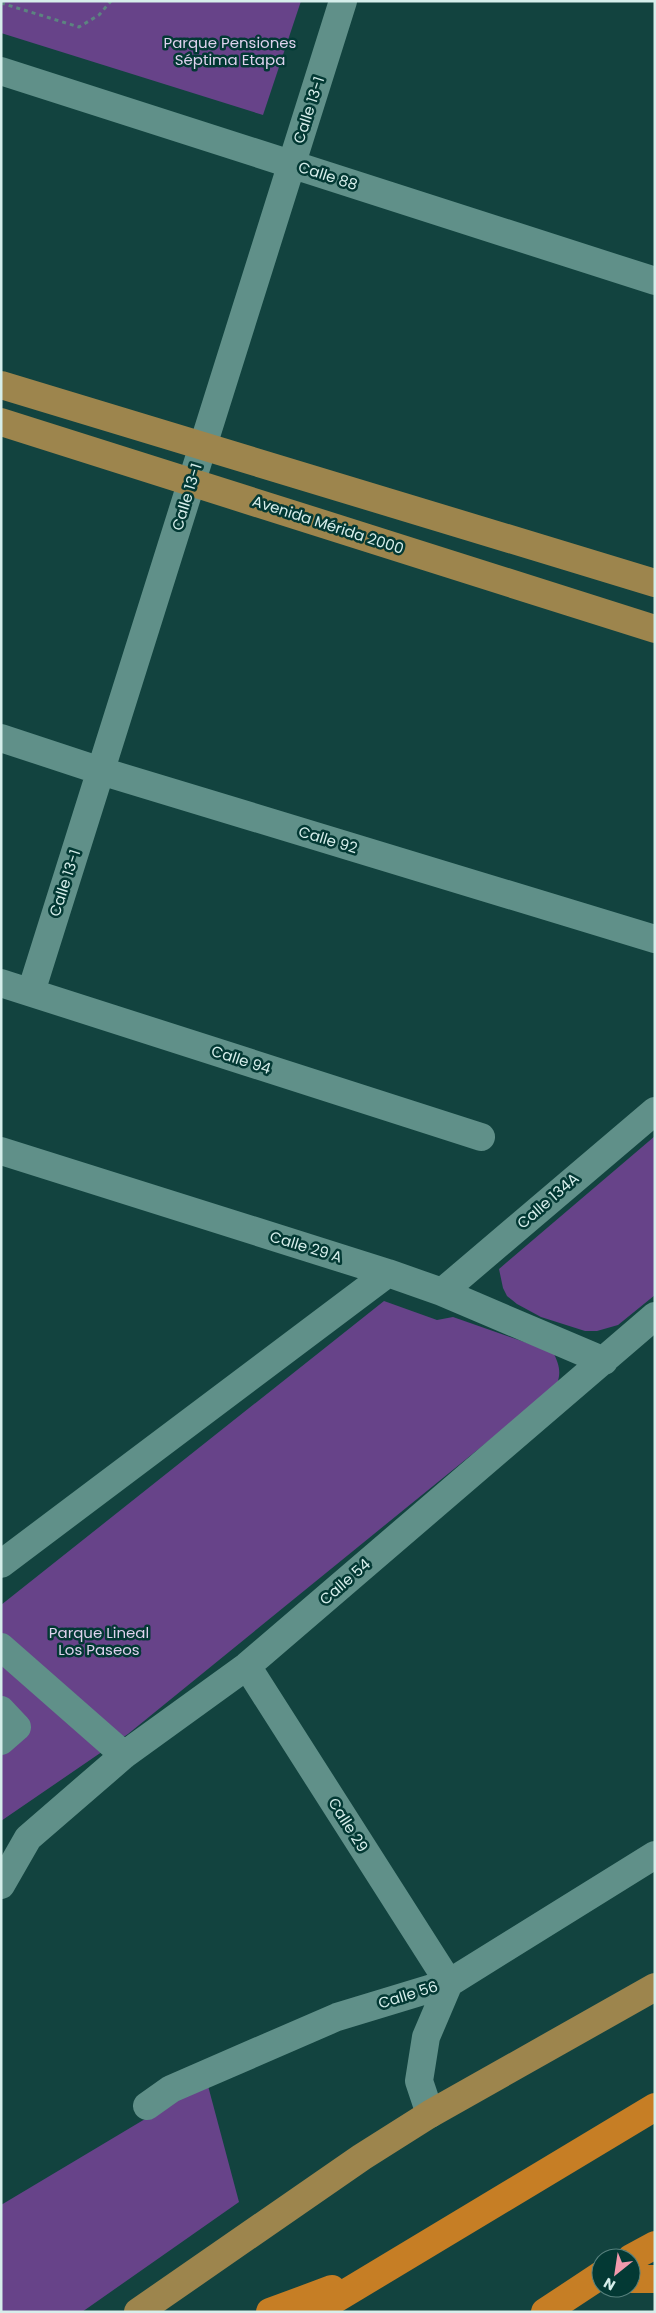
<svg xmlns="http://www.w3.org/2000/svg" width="656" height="2313" viewBox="0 0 656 2313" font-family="Poppins,sans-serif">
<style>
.green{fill:#674389}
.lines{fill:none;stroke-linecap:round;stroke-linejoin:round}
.path{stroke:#5c8480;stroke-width:3;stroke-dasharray:4 4;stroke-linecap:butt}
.minor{stroke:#609089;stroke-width:28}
.major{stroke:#9d854d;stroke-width:28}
.highway{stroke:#c67e25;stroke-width:28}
.labels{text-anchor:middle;stroke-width:5;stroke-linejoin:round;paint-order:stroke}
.park-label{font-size:15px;fill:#ded2ee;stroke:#033934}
.street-label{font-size:15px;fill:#d6eeeb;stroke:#033934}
</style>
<rect width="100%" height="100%" fill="#12433f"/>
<path class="green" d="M1 1H301L263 115 1 33Z
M655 1136V1295L618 1325 597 1331H585L541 1317 517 1304 507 1296 503 1288 499 1269Z
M384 1301 437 1320 453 1317 553 1352C559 1364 562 1373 556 1386L128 1734 1 1821V1605Z
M207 2082 239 2202 82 2312H1V2205Z"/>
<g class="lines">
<path class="path" d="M1 3 79 27 99 15 111 1"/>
<path class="minor" d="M1 71 655 281
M1 738 101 771 655 939
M1 983 481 1137
M31 992 343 1
M1 1151 388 1273 442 1292 604 1361
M442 1292 655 1111
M1 1564 388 1273
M1 1647 124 1755
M247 1666 449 1983 426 2037 419 2081 430 2114
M1 1710 17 1727 1 1741
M1 1885 28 1838 124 1755 247 1666 655 1316
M147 2106 171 2089 337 2017 449 1983 655 1855"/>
<path class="major" d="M1 385 655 583
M1 422 655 629
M138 2312 362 2157 430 2114 655 1987"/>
<path class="highway" d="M631 2258 655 2245
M631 2279H655
M270 2312 332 2289
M314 2312 655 2107
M545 2312 601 2275"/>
</g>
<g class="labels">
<g class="park-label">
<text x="230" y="48">Parque Pensiones<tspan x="230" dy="17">Séptima Etapa</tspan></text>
<text x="99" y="1638">Parque Lineal<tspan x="99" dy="17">Los Paseos</tspan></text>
</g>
<g class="street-label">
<text transform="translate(309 110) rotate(-72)" y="5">Calle 13-1</text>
<text transform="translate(328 176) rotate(18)" y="5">Calle 88</text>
<text transform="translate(187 497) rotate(-73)" y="5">Calle 13-1</text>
<text transform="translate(328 525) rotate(18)" y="5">Avenida Mérida 2000</text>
<text transform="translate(328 840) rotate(17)" y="5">Calle 92</text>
<text transform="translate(65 883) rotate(-72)" y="5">Calle 13-1</text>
<text transform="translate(241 1060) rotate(18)" y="5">Calle 94</text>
<text transform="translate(548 1201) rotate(-41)" y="5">Calle 134A</text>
<text transform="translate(306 1247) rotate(17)" y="5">Calle 29 A</text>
<text transform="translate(345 1582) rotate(-41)" y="5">Calle 54</text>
<text transform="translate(348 1825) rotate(58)" y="5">Calle 29</text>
<text transform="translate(408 1995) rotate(-17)" y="5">Calle 56</text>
</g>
</g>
<rect width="656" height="2313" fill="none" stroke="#d6eeeb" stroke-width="5"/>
<g transform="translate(616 2273) rotate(210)"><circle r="24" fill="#033934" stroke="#57817d"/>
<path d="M0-4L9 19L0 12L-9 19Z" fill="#f29aad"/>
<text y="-8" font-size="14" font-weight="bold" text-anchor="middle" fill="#d6eeeb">N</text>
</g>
</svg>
